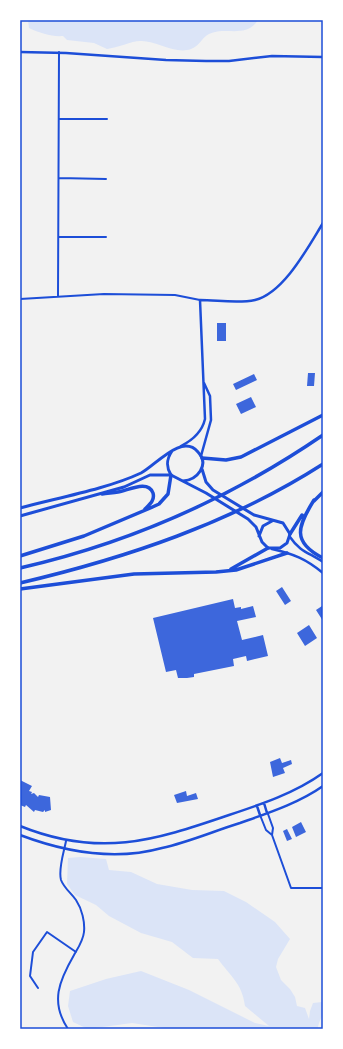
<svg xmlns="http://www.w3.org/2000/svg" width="343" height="1049" viewBox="0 0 343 1049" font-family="'Fira Sans',sans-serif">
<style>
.green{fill:#dbe4f7}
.building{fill:#3d67dc}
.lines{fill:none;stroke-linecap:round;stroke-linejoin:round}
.minor{stroke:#1d4ed8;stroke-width:2}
.secondary{stroke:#1d4ed8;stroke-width:2.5}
.primary{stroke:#1d4ed8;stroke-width:3}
.motorway{stroke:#1d4ed8;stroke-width:3.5}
.neatline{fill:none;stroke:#1d4ed8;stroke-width:1.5}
</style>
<rect width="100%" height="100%" fill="#f2f2f2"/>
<path class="green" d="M28 20H258C246 39 226 26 209 34 202 37 200 46 191 49 175 55 156 40 140 41 132 41 117 48 107 49L94 43 67 40 63 36C52 37 40 33 29 28Z
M80 857 106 859 109 870 131 872 157 884 192 890 224 891 246 902 275 922 290 939 278 959 276 967 281 980 290 989 295 997 297 1006 305 1008 309 1019 310 1011 313 1003 322 1002C326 1017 318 1019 318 1029H171L132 1023 88 1029 73 1022 68 1006 70 991 106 979 141 971 189 990 255 1023 269 1026 245 1006C242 983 231 977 218 959L193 958 172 942 141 933 109 916 96 905 75 895 67 884 68 858Z"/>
<path class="building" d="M217 323H226V341H217Z
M308 373H315L314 386H307Z
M254 374 257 380 236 390 233 384Z
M251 397 256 407 241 414 236 404Z
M282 587 291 601 285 605 276 591Z
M233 599 235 608 241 607V609L253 606 256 617 237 621 242 640 263 635 268 656 247 661 246 656 233 659 234 666 194 674V677L187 678H178L176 670 166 672 153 618Z
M322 606 323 608V621L316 610Z
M309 625 317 638 305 646 297 633Z
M280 758 282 763 291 760 292 764 283 768 285 773 273 777 270 762Z
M20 780 32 786 29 791 32 792 31 794 34 793 38 797 39 795 50 797 51 810 45 812V810L43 812 35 810 34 812 26 805 25 807 20 805Z
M186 791 187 796 196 793 198 799 177 803 174 795Z
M301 822 306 832 296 837 292 827Z
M287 829 292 839 287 841 283 831Z"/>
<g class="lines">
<path class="minor" d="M59 119H107
M59 178 106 179
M59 237H106
M58 296 59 52
M20 299 104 294 175 295 200 300
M268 814 273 828 272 835
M260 815 266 830 272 835 291 888H323
M66 841C64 852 58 869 61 880 64 888 71 893 76 900 82 909 85 922 84 932 83 941 78 948 74 955 59 981 50 1002 68 1029
M38 988 30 976 33 952 47 932 76 952"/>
<path class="secondary" d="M20 52 66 53 166 60 206 61H229L272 56 323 57
M181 446C193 440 202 432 205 419L200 300C217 300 238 304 255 300 284 293 308 247 323 223
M201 456 211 420 210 396 204 383
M290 537C300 552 310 553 323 562
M272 549C294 554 306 559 323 573
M264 803 267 813
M257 806 260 815
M20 826C99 858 153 841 229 815 262 804 295 793 323 773
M20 835C65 852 115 861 162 848 189 842 214 831 240 823 268 813 299 803 323 786"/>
<path class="primary" d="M172 451C166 460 166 467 171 475L206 493 248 519 256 527 262 542 268 548H280L287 543 290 534 283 523 254 515 213 490 206 482 202 469
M20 508C57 498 107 489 141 473 156 465 182 433 198 452 210 465 197 480 183 481
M20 516 124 487 150 475H170
M259 536 263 526 272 521"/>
<path class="motorway" d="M202 458 226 460 241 457 323 415
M102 494C107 493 112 493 118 492 127 491 148 479 153 493 155 500 150 504 145 509
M314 500C298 526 291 542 323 558
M314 501 323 492
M290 534 302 515
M20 556 84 536 148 509 159 504 168 494 171 475
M20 568C129 543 231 498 323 435
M231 569 268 548
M20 583C126 558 231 523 323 464
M20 589 134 574 216 572 236 570 287 553"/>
</g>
<rect width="343" height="1049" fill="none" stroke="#ffffff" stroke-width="42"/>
<rect x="21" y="21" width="301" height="1007" class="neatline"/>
</svg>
